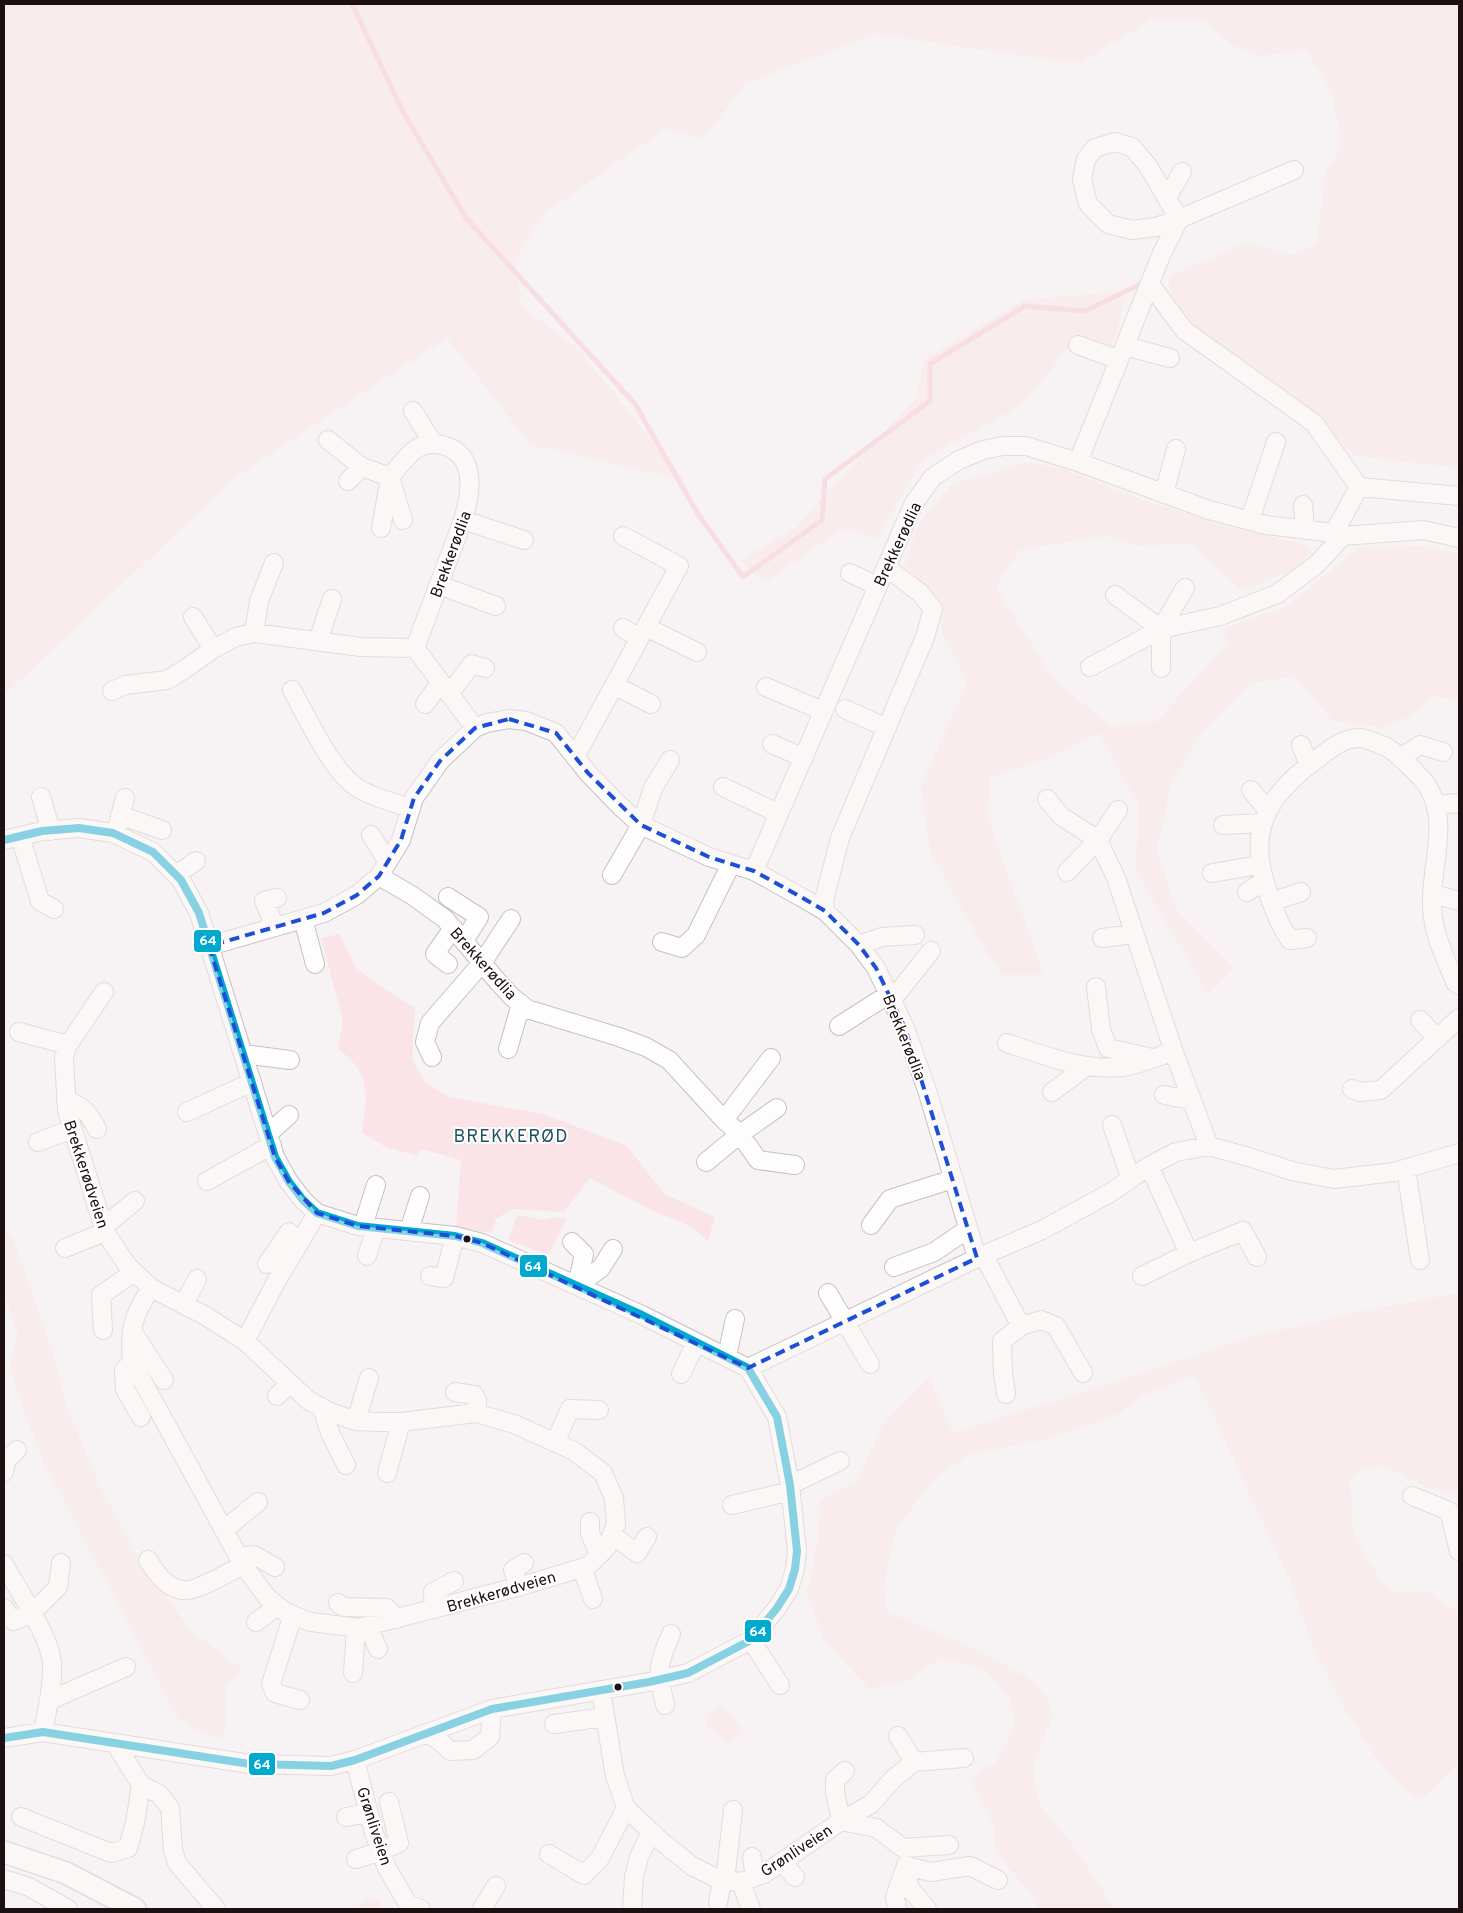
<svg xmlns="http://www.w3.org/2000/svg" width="1463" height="1913" viewBox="0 0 1463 1913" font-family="Overpass,sans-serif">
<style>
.green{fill:#fae4e7}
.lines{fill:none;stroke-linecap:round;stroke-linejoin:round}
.stream{stroke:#f8c6cf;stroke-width:5}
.minor-casing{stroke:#c9bfc0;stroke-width:20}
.major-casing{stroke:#c9bfc0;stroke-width:24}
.minor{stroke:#fefdfd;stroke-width:18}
.major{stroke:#fefdfd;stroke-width:21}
.bus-1-casing{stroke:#fff;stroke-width:11}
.bus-1{stroke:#00a9ce;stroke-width:8}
.marked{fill:none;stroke:#1d4ed8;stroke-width:4;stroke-dasharray:10 6;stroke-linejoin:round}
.bus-dot{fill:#1d0f12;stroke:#fff;stroke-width:2}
.labels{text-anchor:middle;stroke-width:4;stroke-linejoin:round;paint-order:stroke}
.street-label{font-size:16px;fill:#1d0f12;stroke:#fff}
.neighbourhood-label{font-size:18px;letter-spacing:1px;fill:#1c5260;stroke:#fff}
.line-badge{stroke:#fff;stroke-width:2}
.badge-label{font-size:14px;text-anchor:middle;font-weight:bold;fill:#fff}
</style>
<rect width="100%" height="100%" fill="#f7f2f3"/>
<path class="green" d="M4 4H1459V468L1356 456 1293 395 1195 326 1173 300 1168 279 1182 271 1245 243 1294 255 1317 245 1325 173 1342 146 1332 92 1306 50 1258 56 1237 48 1205 22 1152 19 1080 63 1001 53 877 34 746 83 703 139 665 129 542 215 516 260 521 306 579 350 683 480 531 445 447 338 240 474 4 695Z
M1112 292 1126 297 1113 346 1078 336 1023 404 921 461 877 540 844 528 764 583 740 560 796 528 820 500 918 396 923 360 1024 300Z
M1025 462 1061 468 1120 492 1220 525 1306 545 1312 549 1300 565 1269 580 1242 591 1190 543 1137 546 1107 536 1020 550 996 587 1053 679 1111 726 1156 722 1228 643 1222 629 1285 607 1359 548 1420 546 1459 553V701L1434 696 1414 714 1385 728 1333 721 1295 676 1251 683 1199 736 1171 785 1157 849 1176 910 1235 968 1208 994 1136 871 1139 806 1099 733 1046 759 990 777 988 819 1044 975H1002L968 921 930 851 921 785 967 684 942 631 941 601 904 565 919 524 951 485Z
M339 934 357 969 389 992 415 1008 412 1060 425 1082 448 1097 543 1114 627 1146 664 1194 715 1217 708 1241 692 1227 649 1209 590 1178 564 1212 512 1209 496 1219 492 1233 456 1227 461 1160 421 1149 417 1156 386 1147 362 1133C367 1096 372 1073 338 1049L343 1021 321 938Z
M517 1215 543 1220 555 1217 566 1219 549 1255 508 1240Z
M4 1229 13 1239 52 1349 69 1413 101 1489 138 1557 190 1630 243 1670 226 1686V1718L223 1739 198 1731 179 1720 43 1461 26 1416 10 1367 18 1334 4 1292Z
M1459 1293V1493L1456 1494C1448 1492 1438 1491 1430 1488 1397 1477 1383 1450 1350 1480L1353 1532 1366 1558 1387 1588 1401 1593 1428 1592 1456 1610 1459 1617V1763L1420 1800 1401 1786 1375 1757 1344 1707 1313 1648 1290 1581 1195 1376 1144 1395 1116 1415 1083 1427 1046 1439 971 1454 936 1477 896 1528 884 1585 887 1612 959 1642 1028 1677 1048 1697 1052 1717 1033 1765 1038 1802 1075 1848 1115 1909H1033L1038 1901 1001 1859 994 1846V1826L970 1779 996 1762 1015 1727 1010 1699 985 1670 940 1658 904 1683 869 1689 825 1642 807 1592 817 1546 821 1500 856 1482 882 1426 929 1377 953 1433 1196 1356 1242 1339 1358 1312Z
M720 1703 727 1709 745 1732 729 1742 712 1732 705 1724 708 1714Z
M370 1896 380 1903 382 1909H354Z"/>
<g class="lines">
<path class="stream" d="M352 4 403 112 466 218 635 404 698 514 743 577 822 520 825 479 930 401V364L1025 306 1085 311 1141 284"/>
<g class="minor-casing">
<path id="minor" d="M1115 142 1132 147 1148 166 1179 219 1156 227 1132 230 1108 224 1088 204 1082 179 1086 159 1095 148Z
M1167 198 1182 172
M1150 284 1184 330 1314 423 1359 487 1334 533
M1078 345 1119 360
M1125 346 1170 358
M413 411 433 443
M328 440 362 467 390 477
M1078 462 1162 253 1179 219 1294 170
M390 477C397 469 408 454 416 449 424 444 434 443 442 445 478 454 471 493 463 520L415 648
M391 480 403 520
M348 481 362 467
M1359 487 1459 496
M1164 494 1176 449
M1303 505 1305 530
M463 520 524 540
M1250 520 1276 442
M381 528 390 477
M850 573 877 586
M439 585 496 606
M1115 595 1161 629
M193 617 213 649
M646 627 697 652
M623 628 639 638
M254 633 259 601 274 563
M318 641 332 599
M1090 667 1161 629 1220 616 1277 594 1317 564 1343 536
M1161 668V629L1185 588
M614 685 651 704
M766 687 823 711
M292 690C307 717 333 775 361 790 376 798 394 803 411 808
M112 691 125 685 167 680 185 669 213 649 236 637 254 633 361 647 415 648 475 728
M449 694 472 664 485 668
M425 704 441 682
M845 709 887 728
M772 744 804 758
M1301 745 1309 765
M575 757 679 566 623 536
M1400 758 1420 745 1443 752
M723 787 778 813
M1251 790 1267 810
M41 797 51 831
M1047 799 1061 816 1098 840
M1436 805 1459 803
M120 815 162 830
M118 825 125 798
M1223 825 1263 823
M371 835 388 862
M20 836 40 901 54 909
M4 840 42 831 79 828 113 833 153 852 181 880 199 913 275 1157 289 1182 303 1200 317 1213 358 1226 455 1236 482 1243 642 1315 748 1368 777 1417 790 1485 797 1551 795 1569 789 1589 777 1608 751 1640 688 1673 649 1682 492 1709 355 1760 331 1766 250 1764 43 1732 4 1738
M1098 840 1116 878 1174 1052 1209 1146
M754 871 914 503 933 477 959 460 983 450 1003 446H1026L1078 462 1209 510 1266 525 1334 533 1343 536 1423 530 1459 538
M1067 872 1098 840 1118 810
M1212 873 1259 865
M176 875 196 861
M612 875 641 825 653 788 670 760
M379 876 413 896 445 919 499 983 512 997 527 1009 619 1037 646 1047 669 1060 724 1120 740 1134 758 1160 795 1165
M1247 892 1264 881
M1433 894 1459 901
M448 897 479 917 464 941
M1271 902 1301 892
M825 911 824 900 840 838 925 637 933 609 920 593 886 567
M303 919 315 964
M275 927 264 901 277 898
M1102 938 1134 934
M1307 938 1290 940C1279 925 1274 909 1268 892 1247 833 1265 798 1313 762 1327 752 1341 738 1359 738 1365 738 1386 746 1391 750 1398 754 1421 777 1426 784 1451 819 1430 868 1432 906 1433 934 1445 957 1455 982L1459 985
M662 942 682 948 696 935 731 864
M859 945 882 937 915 935
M209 946 324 913 357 895 379 876 401 840 414 798 440 761 475 728 487 723 509 719 526 721 556 733 588 773 620 806 641 825 709 857 754 871 801 897 825 911 859 945 876 968 905 1028 927 1090 977 1258
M448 964 435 954 453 928
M1096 987 1101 1029 1108 1048 1152 1058
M104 992 68 1045 64 1056 67 1111 105 1232 127 1265 151 1288 204 1315 245 1341 308 1400 330 1412 356 1421 380 1422H401L476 1413 514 1424 574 1451 603 1473 614 1498 616 1524 607 1547 588 1566 525 1585 359 1628 311 1622 285 1612 267 1597 243 1565 132 1362C129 1328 133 1316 151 1288
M892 1000 931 951
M1420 1020 1437 1038
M839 1026 889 994
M19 1032 68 1045
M1007 1043C1043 1055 1083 1071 1122 1067 1139 1065 1157 1056 1174 1052
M508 1049 521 1004
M243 1054 290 1060
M432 1057 425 1042 430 1023 482 963 511 919
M1352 1089 1360 1092 1381 1090 1459 1018
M1052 1092 1087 1066
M1164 1095 1191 1100
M66 1100C84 1107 88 1112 97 1129
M187 1112 252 1082
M724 1120 771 1058
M1112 1125 1131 1179
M268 1134 289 1115
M38 1142 72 1129
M706 1162 740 1134 777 1108
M1149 1166 1189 1253 1243 1231 1257 1257
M1406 1169 1420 1260
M207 1181 272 1145
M871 1225 890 1199 953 1179
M363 1226 376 1185
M103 1227 135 1201
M409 1231 420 1196
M572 1242 584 1254 577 1286 601 1268 613 1249
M65 1248 105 1232
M367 1256 376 1228
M984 1256 1021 1326 1041 1320 1056 1326 1083 1373
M267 1264 289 1232
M894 1267 934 1252 968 1229
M430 1276 444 1278 455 1236
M1142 1276 1189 1253
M828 1293 870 1364
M184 1304 197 1279
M103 1330 101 1295 134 1272
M132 1331 164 1380
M245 1341 276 1282 317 1213
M727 1356 735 1319
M132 1362 124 1370 125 1389 141 1417
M748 1368 977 1258 1042 1230 1110 1193 1149 1166 1176 1152 1209 1146 1249 1157 1292 1171 1334 1179 1394 1172 1459 1153
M681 1374 696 1343
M455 1392 474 1395 477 1400 476 1413
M1006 1394 1003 1373 1002 1341 1021 1326
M277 1396 289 1384
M322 1408 330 1433 346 1465
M356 1421 369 1378
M555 1443 570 1409 599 1410
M4 1472 6 1461 17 1450
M387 1473 401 1422
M790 1485 840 1461
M1412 1496 1449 1511 1459 1551
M732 1505 791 1491
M590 1522V1533L599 1555
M224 1530 258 1502
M612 1535 637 1553 647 1537
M239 1557 254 1555 275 1567
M148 1560C155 1572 167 1588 182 1590 195 1593 231 1571 243 1565
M4 1564C17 1589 51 1637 52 1664 53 1687 47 1710 43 1732
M582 1568 593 1599
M519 1587 513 1570 524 1563
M338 1603 343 1607 387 1608 397 1619
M4 1608 13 1621 31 1614 58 1587 61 1563
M434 1609 433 1592 454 1581
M293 1615 271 1684 275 1693 300 1700
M256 1622 278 1606
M368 1626 378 1649
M751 1640 780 1685
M353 1673 356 1628
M601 1691 615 1776 626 1808 661 1841 692 1866 720 1880 741 1882 764 1874 841 1821 871 1804 893 1779 914 1762 964 1758
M48 1701 126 1667
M665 1705C657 1671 657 1666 671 1634
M554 1724 605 1717
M429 1734 441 1742 450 1751 473 1750 490 1737 492 1709
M898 1736 914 1762
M355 1760 374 1833 387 1868 408 1904 421 1909
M141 1785 159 1794 170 1808 173 1850 177 1863 216 1909
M21 1817 111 1853 128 1848 135 1823 141 1785 115 1743
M346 1817 368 1813
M841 1821 876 1828 903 1848 949 1845
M841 1821 835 1792V1780L845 1771
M549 1854 584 1875 600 1858 626 1808
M752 1857 755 1877
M356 1859 381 1851 399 1843 389 1802
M782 1862 795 1877
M906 1865 909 1887 927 1909
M4 1879 29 1887 68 1909
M725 1881 733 1810
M741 1882 751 1909
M718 1902 722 1881
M482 1909 496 1886
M632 1909 634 1877 639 1857 651 1832
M897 1909 895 1897 906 1866 931 1872 970 1866 998 1880"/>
</g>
<g class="major-casing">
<path id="major" d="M4 1852 66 1873 135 1909"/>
</g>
<use href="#minor" class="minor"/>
<use href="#major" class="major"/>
<g class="bus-1-casing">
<path id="bus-1" d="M4 840 42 831 79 828 113 833 153 852 181 880 199 913 275 1157 289 1182 303 1200 317 1213 358 1226 455 1236 482 1243 642 1315 748 1368 777 1417 790 1485 797 1551 795 1569 789 1589 777 1608 751 1640 688 1673 649 1682 492 1709 355 1760 331 1766 250 1764 43 1732 4 1738"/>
</g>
<use href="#bus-1" class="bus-1"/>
</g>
<path d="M0 0H1463V1913H0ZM509 719 556 733 588 773 641 825 709 857 754 871 801 897 825 911 859 945 876 968 905 1028 977 1258 748 1368 482 1243 455 1236 358 1226 317 1213 289 1182 275 1157 209 946 324 913 357 895 379 876 401 840 414 798 440 761 475 728Z" fill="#f7f2f3" fill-opacity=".55" fill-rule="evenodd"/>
<path class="marked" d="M509 719 556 733 588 773 641 825 709 857 754 871 801 897 825 911 859 945 876 968 905 1028 977 1258 748 1368 482 1243 455 1236 358 1226 317 1213 289 1182 275 1157 209 946 324 913 357 895 379 876 401 840 414 798 440 761 475 728Z"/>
<g class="bus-dot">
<circle cx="467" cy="1239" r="4.5"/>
<circle cx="618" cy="1687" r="4.5"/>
</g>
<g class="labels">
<g class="street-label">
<text transform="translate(897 544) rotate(-65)" y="6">Brekkerødlia</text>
<text transform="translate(450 554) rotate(-70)" y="6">Brekkerødlia</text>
<text transform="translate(484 963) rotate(48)" y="6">Brekkerødlia</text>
<text transform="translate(905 1037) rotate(68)" y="6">Brekkerødlia</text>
<text transform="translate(87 1174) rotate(72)" y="6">Brekkerødveien</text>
<text transform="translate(501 1591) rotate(-16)" y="6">Brekkerødveien</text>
<text transform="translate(375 1826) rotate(72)" y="6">Grønliveien</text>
<text transform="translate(796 1850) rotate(-33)" y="6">Grønliveien</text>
</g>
<g class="neighbourhood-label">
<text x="511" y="1142">BREKKERØD</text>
</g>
</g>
<g class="line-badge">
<rect x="193" y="929" width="29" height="24" rx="5" fill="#00a9ce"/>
<rect x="519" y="1254" width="29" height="24" rx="5" fill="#00a9ce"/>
<rect x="744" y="1619" width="28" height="24" rx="5" fill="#00a9ce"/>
<rect x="248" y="1752" width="28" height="24" rx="5" fill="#00a9ce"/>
</g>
<g class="badge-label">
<text x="208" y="945">64</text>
<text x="533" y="1271">64</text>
<text x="758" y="1636">64</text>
<text x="262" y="1769">64</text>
</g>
<rect width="1463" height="1913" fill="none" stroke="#1d0f12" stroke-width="10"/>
</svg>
